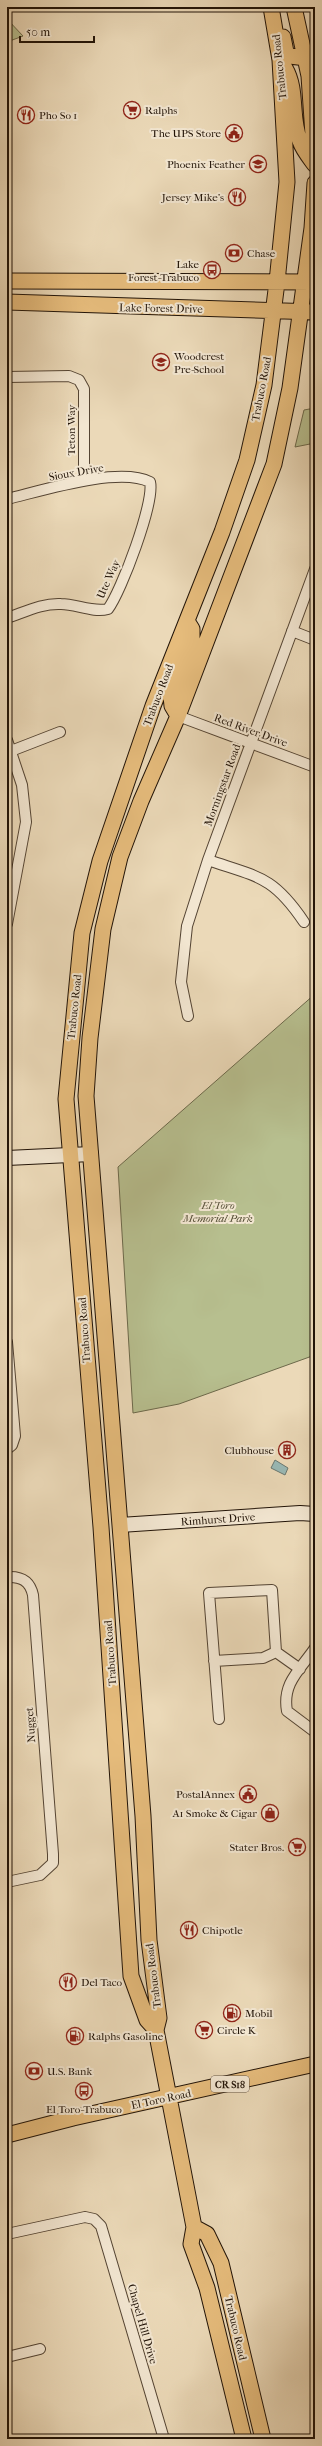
<svg xmlns="http://www.w3.org/2000/svg" width="322" height="2446" viewBox="0 0 322 2446" font-family="'IM FELL French Canon',serif">
<style>
.green{fill:#b7bf8f;stroke:#6c694b}
.water{fill:#99b9b6;stroke:#697770}
.lines{fill:none;stroke-linecap:round;stroke-linejoin:round}
.street-casing{stroke:#544433;stroke-width:12}
.secondary-casing{stroke:#211307;stroke-width:16}
.primary-casing{stroke:#211307;stroke-width:17}
.street{stroke:#f2e6d1;stroke-width:10}
.secondary{stroke:#f2e6d1;stroke-width:14}
.primary{stroke:#e6bc7c;stroke-width:15}
.labels{text-anchor:middle;stroke-width:4;stroke-linejoin:round;paint-order:stroke}
.shield{fill:#f2e6d1;stroke:#605244;stroke-width:1}
.shield-label{font-size:10px;font-weight:bold;fill:#211307}
.street-label{font-size:11px;fill:#211307;stroke:#f2e6d1}
.poi-label{font-size:11px;fill:#211307;stroke:#f2e6d1;text-anchor:start}
.park-label{font-size:11px;font-style:italic;fill:#564f37;stroke:#f2e6d1}
</style>
<rect width="100%" height="100%" fill="#ebd9b8"/>
<filter id="stains"><feTurbulence type="fractalNoise" baseFrequency=".005" numOctaves="4"/><feColorMatrix values="0 0 0 0 .2 0 0 0 0 .09 0 0 0 0 .02 0 0 0 .5 -.17"/></filter>
<radialGradient id="worn" r=".72"><stop offset=".6" stop-color="#630" stop-opacity="0"/><stop offset="1" stop-color="#630" stop-opacity=".3"/></radialGradient>
<path class="green" d="M7 19 23 36 7 42Z
M315 408V443L295 447 304 410Z
M315 994V1355L179 1404 133 1413 118 1167Z"/>
<path class="water" d="M275 1460 288 1468 285 1475 271 1468Z"/>
<g class="lines">
<g class="street-casing">
<path id="street" d="M7 377 69 376 79 380 84 389V481
M7 499C41 491 119 466 150 482 155 502 121 592 108 609 93 613 76 604 61 604 42 603 25 612 7 618
M292 631 315 640
M178 716 315 767
M7 740 22 785 26 822 7 924
M11 751 60 732
M208 860C258 877 273 876 304 922
M188 1016 181 982 187 926 208 860 315 569
M7 1342 15 1436 12 1445 7 1449
M7 1577C21 1576 30 1581 33 1595L53 1854V1863L40 1875 7 1882
M315 1648C300 1670 282 1683 287 1711L315 1732
M214 1661 263 1658 276 1652
M219 1719 209 1593 272 1590 276 1652 300 1669
M7 2234 85 2217 94 2219 101 2226 164 2439
M7 2357 40 2349"/>
</g>
<g class="secondary-casing">
<path id="secondary" d="M7 1158 91 1154
M120 1525 300 1513 315 1514"/>
</g>
<g class="primary-casing">
<path id="primary" d="M294 7 309 76 315 164
M283 37 286 52 290 56 306 58
M285 68C298 90 290 118 300 141 303 150 309 157 315 165
M7 281 315 282
M7 302 315 312
M178 716 172 706 171 696 192 639V629L187 621
M156 2030 147 2020 131 1976 101 1527 66 1099 82 933 100 861 153 706 222 532 247 460 264 385 277 282 287 182 280 60 271 7
M7 2135 73 2118 315 2064
M194 2227 207 2234 221 2263 263 2439
M244 2439 207 2288 191 2244 194 2227 156 2030 159 2018 149 1940 143 1816 86 1096 90 1038 103 929 120 857 141 801 178 716 274 464 290 388 312 228 315 183"/>
</g>
<use href="#street" class="street"/>
<use href="#secondary" class="secondary"/>
<use href="#primary" class="primary"/>
</g>
<defs>
<g id="supermarket-ring" transform="scale(0.9)"><circle r="9.5" fill="#f2e6d1" stroke="#8f2418" stroke-width="1.5"/><path d="M-6-5.5h2.5l.6 2H6L4.5 2H-2.5L-4.4-4H-6ZM-1.5 3.2a1.3 1.3 0 1 0 .1 0ZM3 3.2a1.3 1.3 0 1 0 .1 0Z" fill="#8f2418"/></g>
<g id="restaurant-ring" transform="scale(0.9)"><circle r="9.5" fill="#f2e6d1" stroke="#8f2418" stroke-width="1.5"/><path d="M-5-6h1v4h1v-4h1v4h1v-4h1v5L-1.5 .5V6h-2V.5L-5-1ZM5-6V6H3V1.5H1.5Q1.5-4 5-6Z" fill="#8f2418"/></g>
<g id="civic-ring" transform="scale(0.9)"><circle r="9.5" fill="#f2e6d1" stroke="#8f2418" stroke-width="1.5"/><path d="M-.6-6.5H3V-4.5H.6V-3L4-1V1h2V6H-6V1h2V-1L-.6-3ZM-1.2 2.5V6h2.4V2.5Z" fill="#8f2418"/></g>
<g id="school-ring" transform="scale(0.9)"><circle r="9.5" fill="#f2e6d1" stroke="#8f2418" stroke-width="1.5"/><path d="M0-5L7-2L0 1L-7-2ZM-4 1L0 2.5L4 1V4Q0 6-4 4Z" fill="#8f2418"/></g>
<g id="bank-ring" transform="scale(0.9)"><circle r="9.5" fill="#f2e6d1" stroke="#8f2418" stroke-width="1.5"/><path d="M-6-4H6V4H-6ZM0-2.3a2.3 2.3 0 1 0 0 4.6a2.3 2.3 0 1 0 0-4.6Z" fill="#8f2418"/></g>
<g id="bus-ring" transform="scale(0.9)"><circle r="9.5" fill="#f2e6d1" stroke="#8f2418" stroke-width="1.5"/><path d="M-5-6H5V4H4V6H2V4H-2V6H-4V4H-5ZM-3.5-4V0h7V-4ZM-3.5 1.2v1.5H-2V1.2ZM2 1.2v1.5H3.5V1.2Z" fill="#8f2418"/></g>
<g id="building-ring" transform="scale(0.9)"><circle r="9.5" fill="#f2e6d1" stroke="#8f2418" stroke-width="1.5"/><path d="M-4-6H4V6H1V3H-1V6H-4ZM-2.5-4.3h1.7v1.8h-1.7ZM.8-4.3h1.7v1.8H.8ZM-2.5-1h1.7V.8h-1.7ZM.8-1h1.7V.8H.8Z" fill="#8f2418"/></g>
<g id="shop-ring" transform="scale(0.9)"><circle r="9.5" fill="#f2e6d1" stroke="#8f2418" stroke-width="1.5"/><path d="M-5-2.5h2.3a2.7 3.5 0 0 1 5.4 0H5L5.5 6h-11ZM-1.5-2.5h3a1.5 2.3 0 0 0-3 0Z" fill="#8f2418"/></g>
<g id="fuel-ring" transform="scale(0.9)"><circle r="9.5" fill="#f2e6d1" stroke="#8f2418" stroke-width="1.5"/><path d="M-5.5-6h7V0h2V4h1.3V-2.5L3-4.5l.8-.8L6-3V5H2.5V1h-1V6h-7ZM-4.2-4.7v3.2H.2V-4.7Z" fill="#8f2418"/></g>
</defs>
<g fill-rule="evenodd">
<use href="#supermarket-ring" x="132" y="110"/>
<use href="#restaurant-ring" x="26" y="115"/>
<use href="#civic-ring" x="234" y="133"/>
<use href="#school-ring" x="258" y="164"/>
<use href="#restaurant-ring" x="237" y="197"/>
<use href="#bank-ring" x="234" y="253"/>
<use href="#bus-ring" x="212" y="270"/>
<use href="#school-ring" x="161" y="362"/>
<use href="#building-ring" x="287" y="1450"/>
<use href="#civic-ring" x="248" y="1794"/>
<use href="#shop-ring" x="270" y="1813"/>
<use href="#supermarket-ring" x="297" y="1847"/>
<use href="#restaurant-ring" x="189" y="1930"/>
<use href="#restaurant-ring" x="68" y="1982"/>
<use href="#fuel-ring" x="232" y="2013"/>
<use href="#supermarket-ring" x="204" y="2030"/>
<use href="#fuel-ring" x="75" y="2036"/>
<use href="#bank-ring" x="34" y="2071"/>
<use href="#bus-ring" x="84" y="2091"/>
</g>
<g class="labels">
<rect class="shield" x="211" y="2076" width="38" height="16" rx="3"/>
<g class="shield-label">
<text x="230" y="2088">CR S18</text>
</g>
<g class="street-label">
<text transform="translate(279 67) rotate(-96)" y="4">Trabuco Road</text>
<text transform="translate(161 308) rotate(1)" y="4">Lake Forest Drive</text>
<text transform="translate(261 389) rotate(-79)" y="4">Trabuco Road</text>
<text transform="translate(71 430) rotate(-90)" y="4">Teton Way</text>
<text transform="translate(76 472) rotate(-10)" y="4">Sioux Drive</text>
<text transform="translate(108 579) rotate(-66)" y="4">Ute Way</text>
<text transform="translate(158 695) rotate(-69)" y="4">Trabuco Road</text>
<text transform="translate(251 730) rotate(20)" y="4">Red River Drive</text>
<text transform="translate(222 785) rotate(-70)" y="4">Morningstar Road</text>
<text transform="translate(74 1007) rotate(-84)" y="4">Trabuco Road</text>
<text transform="translate(84 1330) rotate(-94)" y="4">Trabuco Road</text>
<text transform="translate(218 1519) rotate(-4)" y="4">Rimhurst Drive</text>
<text transform="translate(110 1653) rotate(-94)" y="4">Trabuco Road</text>
<text transform="translate(30 1725) rotate(-94)" y="4">Nugget</text>
<text transform="translate(153 1976) rotate(-97)" y="4">Trabuco Road</text>
<text transform="translate(161 2099) rotate(-12)" y="4">El Toro Road</text>
<text transform="translate(143 2324) rotate(74)" y="4">Chapel Hill Drive</text>
<text transform="translate(236 2328) rotate(77)" y="4">Trabuco Road</text>
</g>
<g class="poi-label">
<text x="145" y="114">Ralphs</text>
<text x="39" y="119">Pho So 1</text>
<text x="221" y="137" text-anchor="end">The UPS Store</text>
<text x="245" y="168" text-anchor="end">Phoenix Feather</text>
<text x="224" y="201" text-anchor="end">Jersey Mike's</text>
<text x="247" y="257">Chase</text>
<text x="199" y="268" text-anchor="end">Lake<tspan x="199" dy="13">Forest-Trabuco</tspan></text>
<text x="174" y="360">Woodcrest<tspan x="174" dy="13">Pre-School</tspan></text>
<text x="274" y="1454" text-anchor="end">Clubhouse</text>
<text x="235" y="1798" text-anchor="end">PostalAnnex</text>
<text x="257" y="1817" text-anchor="end">A1 Smoke &amp; Cigar</text>
<text x="284" y="1851" text-anchor="end">Stater Bros.</text>
<text x="202" y="1934">Chipotle</text>
<text x="81" y="1986">Del Taco</text>
<text x="245" y="2017">Mobil</text>
<text x="217" y="2034">Circle K</text>
<text x="88" y="2040">Ralphs Gasoline</text>
<text x="47" y="2075">U.S. Bank</text>
<text x="84" y="2113" text-anchor="middle">El Toro-Trabuco</text>
</g>
<g class="park-label">
<text x="218" y="1209">El Toro<tspan x="218" dy="13">Memorial Park</tspan></text>
</g>
</g>
<rect width="322" height="2446" fill="none" stroke="#ebd9b8" stroke-width="24"/>
<rect x="8" y="8" width="306" height="2430" fill="none" stroke="#211307" stroke-width="2"/>
<rect x="12" y="12" width="298" height="2422" fill="none" stroke="#211307"/>
<path d="M20 36v6h74v-6" fill="none" stroke="#211307" stroke-width="2"/>
<text x="26" y="36" font-size="12" fill="#211307" stroke="#f2e6d1" stroke-width="3" paint-order="stroke">50 m</text>
<rect width="100%" height="100%" filter="url(#stains)"/>
<rect width="100%" height="100%" fill="url(#worn)"/>
</svg>
